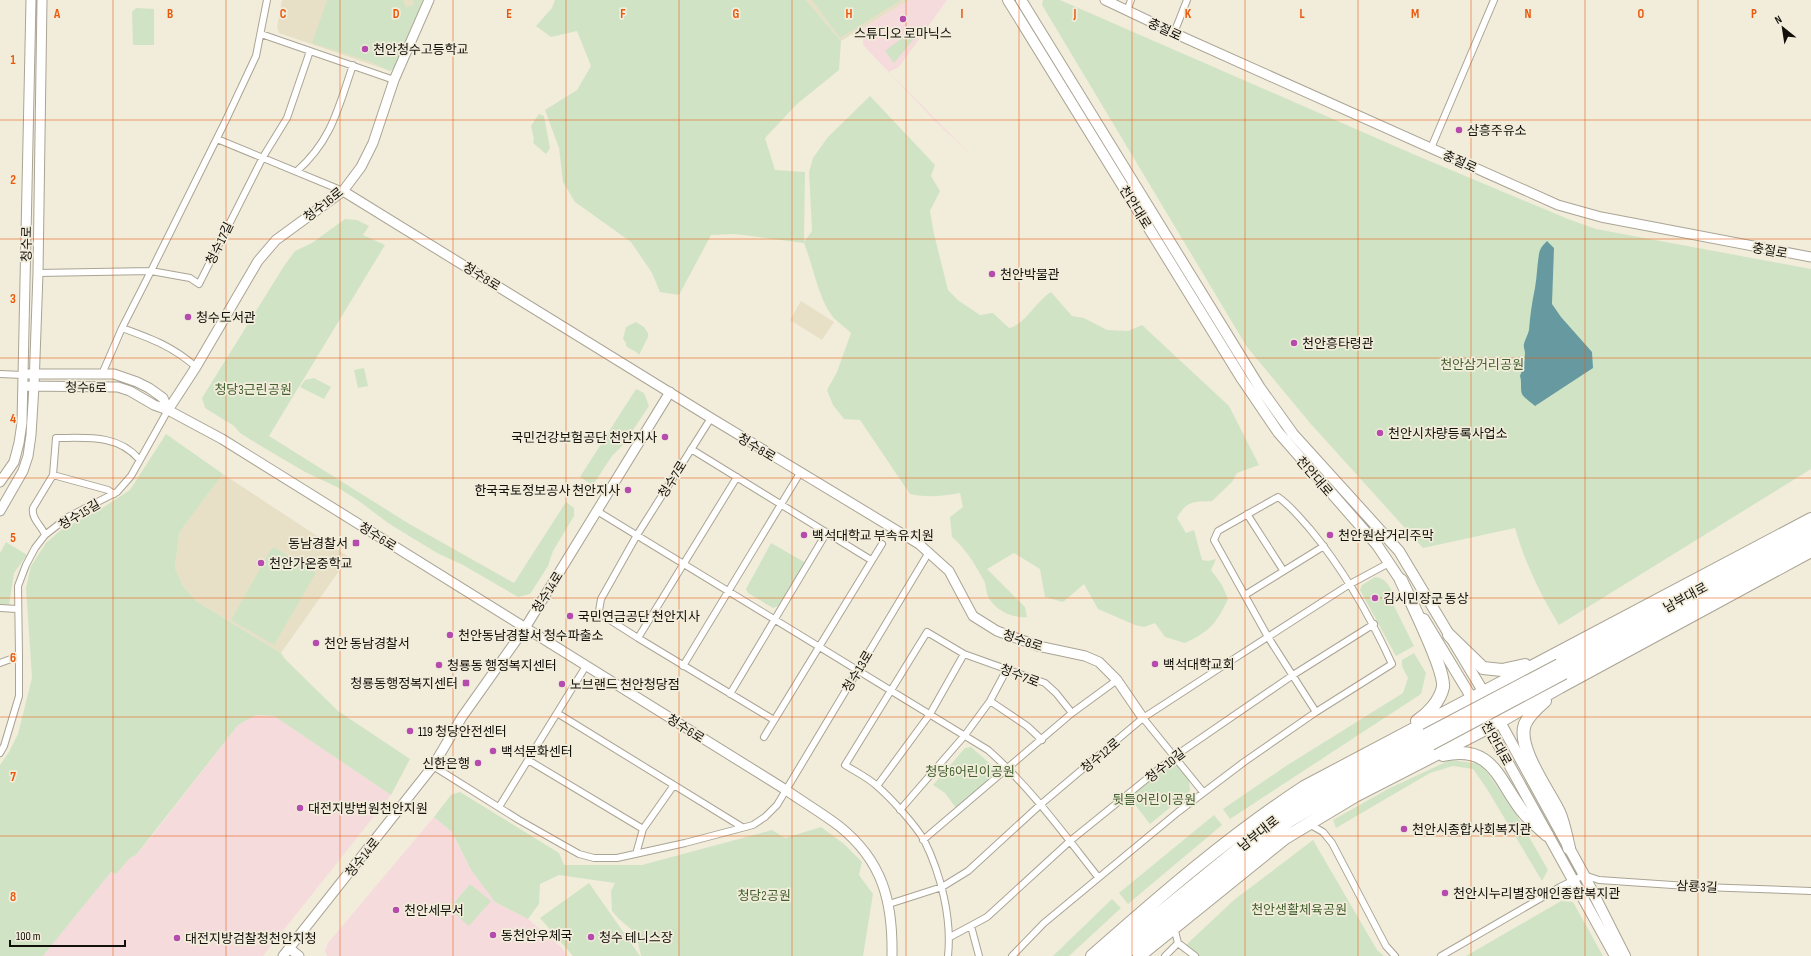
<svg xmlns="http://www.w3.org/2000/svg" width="1811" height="956" viewBox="0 0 1811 956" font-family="'Sofia Sans Condensed','Noto Sans KR',sans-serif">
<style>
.commercial{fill:#f6dbdc}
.built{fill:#e7e0c7}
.green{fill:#d0e4c5}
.water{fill:#6799a0}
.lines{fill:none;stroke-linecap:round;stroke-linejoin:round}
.street-casing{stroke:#aaa494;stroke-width:8}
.secondary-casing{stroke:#aaa494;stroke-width:11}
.primary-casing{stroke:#aaa494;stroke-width:12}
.highway-casing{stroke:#aaa494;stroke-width:14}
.street{stroke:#fff;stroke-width:6}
.secondary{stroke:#fff;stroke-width:9}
.primary{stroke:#fff;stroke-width:10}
.highway{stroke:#fff;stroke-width:12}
.highway-bridge-casing{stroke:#aaa494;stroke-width:14;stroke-linecap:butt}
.highway-bridge{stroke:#fff;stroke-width:12}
.grid{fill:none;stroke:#e8590c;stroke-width:1;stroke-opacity:0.55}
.poi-dot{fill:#b54bac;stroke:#f2ecdb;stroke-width:1.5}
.labels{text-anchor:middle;stroke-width:3.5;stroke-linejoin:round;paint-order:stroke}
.street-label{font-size:13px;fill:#12100a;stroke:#f2ecdb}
.poi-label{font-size:13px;fill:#12100a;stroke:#f2ecdb;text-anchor:start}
.park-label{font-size:13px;fill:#43612f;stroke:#f2ecdb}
.grid-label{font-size:13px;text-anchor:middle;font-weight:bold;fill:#e8590c;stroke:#f2ecdb;stroke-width:3.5;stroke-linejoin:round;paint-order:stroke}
</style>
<rect width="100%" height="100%" fill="#f2ecdb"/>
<path class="commercial" d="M909 0H947L899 67 889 72 970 154 937 123 863 45V28Z
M256 715 274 716 391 795 263 956H43L111 872 116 874 130 858 136 855 155 832 238 725Z
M434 817 452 832 471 870 495 902 528 919 561 947 567 956H327L325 951 328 943Z"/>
<path class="built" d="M282 0H423L390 71 279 33 277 27Z
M806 0H909L841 41Z
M801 301 834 322 822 340 790 320Z
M223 474 349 557 281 653 196 601 183 586 175 568 179 533Z"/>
<path class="green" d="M327 0H403L406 7 414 5 413 0H423L396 67 390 71 371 62 312 43Z
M555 0H806L841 41 839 70 797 104 765 138 775 170 805 172 804 242 812 231 809 172 813 158 828 137 870 96 935 165 931 176 940 191 930 211 934 234 948 290 959 301 980 315 993 313 1009 328C1026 324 1035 302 1051 292L1072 316 1084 318 1107 330 1128 331 1142 325 1229 406 1259 465 1237 473 1232 482 1212 501C1194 502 1187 500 1177 518L1186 533 1194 530 1202 560 1208 561 1216 559 1211 570 1222 585 1228 599C1216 624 1210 631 1185 643L1165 637 1155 623 1144 627 1135 625 1098 609 1084 584 1063 602 1045 597 1040 569 1014 553 987 569 1025 607 1027 617C1011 619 992 608 987 594 986 589 986 583 983 579 975 564 965 548 952 537L950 517 963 507 960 493C942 496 928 498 910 494L860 420 844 419 833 405 827 390 837 372 851 333C845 327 837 322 832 316 818 297 813 265 804 243L735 234 711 235 679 295 660 292 652 273 631 242 575 202 563 182 559 148 545 110 577 90 591 66 577 31 551 37 536 26 552 8Z
M812 0H901L840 38Z
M1043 0H1060L1413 154 1568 219 1596 229 1811 269V469L1559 625C1540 594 1525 563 1515 528L1423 548 1310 423 1247 347 1042 5Z
M136 8 154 9V45H133L132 12Z
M915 28 918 34 894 63 885 51Z
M539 114 544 116 550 148 546 154 533 143 534 139 531 126Z
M345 219 357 220 369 226 363 235 385 245 269 436 411 525 514 583 566 502 574 508V516L553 551 548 566 530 594 518 597 463 565 437 553 388 523 359 501 337 487 305 472 261 446 240 433 234 426 205 408 202 398 284 266 295 251 312 243Z
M636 322 644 327 648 333V337L639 355C636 350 630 350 626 346V343L623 339 626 327Z
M364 368 368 386 358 388 354 370Z
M314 378 331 387 324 399 300 387 305 380Z
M636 389 644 393 649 406 623 445 612 456 593 485 580 477Z
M166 434 223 474 179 533 175 568 183 586 196 601 281 653 285 659 338 711 410 759 391 795 274 716 256 715 238 725 136 855 130 858 116 874 111 872 43 956H0V765L9 752 18 734 32 678 26 588 31 566 46 543 61 530 104 507 130 490Z
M6 542 27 555 14 573 9 605 0 604V553Z
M771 543 806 563 778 606 773 608 748 593 746 589Z
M274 547 316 573 274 645 231 620 270 551Z
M1375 577C1388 578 1391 590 1397 601L1393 604 1414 646 1396 656 1360 590 1362 585Z
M1414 653 1426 673 1421 694 1230 819 1223 809 1286 766 1403 693 1408 678 1402 666V660Z
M971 747 995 768V774L956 808 945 793 933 785 965 748Z
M1450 760 1481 764 1512 807 1548 870 1542 881 1487 789 1473 769 1453 766 1430 773 1336 828 1333 820 1388 789Z
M1172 762H1176L1189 780 1190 791 1150 824 1129 797Z
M460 792 559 853 564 865H642L772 830 785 838 821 827 844 844 862 862 859 875 873 894 863 956H641L637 938 632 930 619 919 612 911 611 891 615 883 559 875 540 884 539 904 528 919 495 902 471 870 452 832 434 817 451 795Z
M1214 815 1222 825 1128 904 1119 893Z
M1313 840 1377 950 1384 956H1199L1186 945 1234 900Z
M589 883 640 956H573L540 918Z
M470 884 491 901 469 926 449 909Z
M1112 899 1121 908 1069 956H1053Z
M1561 901 1573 902 1603 956H1466Z"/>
<path class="water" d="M1547 241 1554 248 1552 304 1561 317 1592 352 1593 368 1535 406C1531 402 1524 398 1522 394 1520 389 1522 382 1520 376 1523 368 1525 361 1525 353 1525 350 1523 347 1524 344 1525 339 1528 335 1529 330 1530 316 1532 302 1535 288 1537 277 1537 265 1539 254 1540 248 1543 245 1547 241Z"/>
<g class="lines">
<g class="street-casing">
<path id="street" d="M1127 11 1131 0
M1174 33 1187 0
M261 34 394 80
M217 139 343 191
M1431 148 1494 0
M297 171C332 140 338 108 353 65
M38 273 151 271 225 122 256 56 267 0
M122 328C152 339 172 346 196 367
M0 374 23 375
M102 374 122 328 151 271 190 278 199 284 263 157 287 118 310 51
M711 418 637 535 601 599 599 611 605 617 638 638 774 720
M691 449 871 560
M53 475 108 490 114 494
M597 511 988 750C1030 787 1064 834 1098 877
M1247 514 1283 570
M45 535C42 526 31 519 33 508L53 475 56 438C87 438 117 434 139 459
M1245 595 1324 546
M0 608 17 609
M638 638 737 477
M0 663 19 656 18 586 26 565 35 548 45 535 68 517 117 492 131 476 168 410
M683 666 800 473
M730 694 827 532
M990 701 1027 726 1042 740
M557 713 742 827
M1143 718 1203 792
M764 737 882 544
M0 753 4 746 19 696V656
M528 760 643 829
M433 766 519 820 579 854 594 858H617L685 843 753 825 765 817 777 805 929 552
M877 786 930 714 964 654
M499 807 586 666
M900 810 965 735 990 701 1007 669
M1309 824 1323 832 1332 843 1386 946 1395 956
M923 840 1072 713 1117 680
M636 854 643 829 674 785
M889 904 942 887 968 871 1040 805 1143 718 1212 673 1350 584 1389 563
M971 926 979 956
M1174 927 1178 943 1195 956
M950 937 987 917 1070 841 1175 756 1293 675 1374 624
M948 956C952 919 941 874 924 840 916 826 891 798 878 787 869 778 856 772 845 765L927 632 964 654 1045 683 1056 693 1072 713
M1012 956 1044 923 1178 812 1244 762 1316 712 1392 664C1370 616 1344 570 1310 529 1300 518 1291 506 1278 497L1218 531 1214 540 1268 637 1316 712
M1165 956 1178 943
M1441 956 1560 887 1584 875 1599 880 1702 887 1811 891"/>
</g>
<g class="secondary-casing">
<path id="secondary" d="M1105 0 1185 38 1558 205 1601 217 1811 257
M343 191 711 418 919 544 949 571 973 616 997 631 1038 646 1085 656 1099 662 1117 680 1143 718
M29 374H114L137 382 149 388 163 398 168 410
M23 386 118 387 130 391 154 405 168 410 222 439 786 790C803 802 822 813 839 826 883 861 893 902 892 956
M168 410 196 367 258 261 276 240 343 191 361 167 373 143 394 80 429 0
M0 482 14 462 19 443 22 423 31 0
M0 511 23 471 28 456 31 435 34 386 38 273 42 0
M289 948 299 956
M283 956 433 766 462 717 525 628 670 392"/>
</g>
<g class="primary-casing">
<path id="primary" d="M1008 0 1242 379 1278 432 1377 545 1405 587
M1021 0 1260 388 1293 434 1399 551 1483 691 1584 875 1625 956
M1424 619 1476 705
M1485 721 1615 956"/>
</g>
<g class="highway-casing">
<path id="highway" d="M1401 580C1410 600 1445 669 1443 687 1440 701 1428 714 1417 721
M1449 635 1483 668 1502 670 1525 665
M1559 665 1811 529
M1564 673 1811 540
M1545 701C1538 707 1529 715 1525 724 1516 747 1549 791 1559 812 1564 823 1566 836 1569 848
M1443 755C1494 743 1499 783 1524 813 1531 821 1539 828 1547 835
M1092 956C1160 896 1229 836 1304 787L1811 519
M1107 956 1242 846 1284 813 1315 794 1426 735
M1122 956 1248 853 1289 821 1320 803 1431 744
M1139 956 1285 838 1355 796 1499 722 1560 687 1811 551"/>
</g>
<use href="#street" class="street"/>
<use href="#secondary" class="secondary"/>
<use href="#primary" class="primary"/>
<use href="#highway" class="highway"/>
<g class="highway-bridge-casing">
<path id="highway-bridge" d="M1426 735 1559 665
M1431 744 1564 673"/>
</g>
<use href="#highway-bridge" class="highway-bridge"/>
</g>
<path class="grid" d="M113 0V956M226 0V956M340 0V956M453 0V956M566 0V956M679 0V956M792 0V956M906 0V956M1019 0V956M1132 0V956M1245 0V956M1358 0V956M1471 0V956M1585 0V956M1698 0V956M0 120H1811M0 239H1811M0 358H1811M0 478H1811M0 598H1811M0 717H1811M0 836H1811"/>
<g class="poi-dot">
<circle cx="903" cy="19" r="4"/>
<circle cx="365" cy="49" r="4"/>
<circle cx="1459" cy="130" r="4"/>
<circle cx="992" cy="274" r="4"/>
<circle cx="188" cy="317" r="4"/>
<circle cx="1294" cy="343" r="4"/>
<circle cx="1380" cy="433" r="4"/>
<circle cx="665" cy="437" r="4"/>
<circle cx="628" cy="490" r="4"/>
<circle cx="804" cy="535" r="4"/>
<circle cx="1330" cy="535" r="4"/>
<rect x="352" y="539" width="8" height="8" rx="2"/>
<circle cx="261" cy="563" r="4"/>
<circle cx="1375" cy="598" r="4"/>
<circle cx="570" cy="616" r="4"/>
<circle cx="450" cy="635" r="4"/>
<circle cx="316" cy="643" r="4"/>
<circle cx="1155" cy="664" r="4"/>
<circle cx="439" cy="665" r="4"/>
<rect x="462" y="679" width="8" height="8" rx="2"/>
<circle cx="562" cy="684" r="4"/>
<circle cx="410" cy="731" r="4"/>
<circle cx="493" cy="751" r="4"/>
<circle cx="478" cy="763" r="4"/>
<circle cx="300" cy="808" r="4"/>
<circle cx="1404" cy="829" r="4"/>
<circle cx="1445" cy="893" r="4"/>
<circle cx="396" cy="910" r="4"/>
<circle cx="493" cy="935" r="4"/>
<circle cx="591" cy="937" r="4"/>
<circle cx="177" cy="938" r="4"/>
</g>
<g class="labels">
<g class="street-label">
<text transform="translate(1165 29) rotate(25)" y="5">충절로</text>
<text transform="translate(1460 161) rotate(24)" y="5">충절로</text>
<text transform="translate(323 204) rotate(-38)" y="5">청수16로</text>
<text transform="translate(1136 207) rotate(58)" y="5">천안대로</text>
<text transform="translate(219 243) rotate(-64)" y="5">청수17길</text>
<text transform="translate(26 244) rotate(-89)" y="5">청수로</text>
<text transform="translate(1770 250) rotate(10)" y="5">충절로</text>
<text transform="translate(482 276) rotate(32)" y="5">청수8로</text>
<text transform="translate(86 387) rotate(1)" y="5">청수6로</text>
<text transform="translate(757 447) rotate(31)" y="5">청수8로</text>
<text transform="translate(1315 476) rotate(49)" y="5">천안대로</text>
<text transform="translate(672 479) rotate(-58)" y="5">청수7로</text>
<text transform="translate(79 514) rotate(-31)" y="5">청수15길</text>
<text transform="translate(378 536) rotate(32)" y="5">청수6로</text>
<text transform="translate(547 592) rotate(-58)" y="5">청수14로</text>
<text transform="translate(1685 597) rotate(-28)" y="5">남부대로</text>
<text transform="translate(1023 640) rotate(18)" y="5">청수8로</text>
<text transform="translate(857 671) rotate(-59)" y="5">청수13로</text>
<text transform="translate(1020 675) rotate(21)" y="5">청수7로</text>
<text transform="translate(686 728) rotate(32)" y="5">청수6로</text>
<text transform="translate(1497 743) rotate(61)" y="5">천안대로</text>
<text transform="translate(1100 755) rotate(-40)" y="5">청수12로</text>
<text transform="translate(1165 765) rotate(-38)" y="5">청수10길</text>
<text transform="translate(1258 833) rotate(-38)" y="5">남부대로</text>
<text transform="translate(362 857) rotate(-51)" y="5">청수14로</text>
<text transform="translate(1697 886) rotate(3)" y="5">삼룡3길</text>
</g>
<g class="poi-label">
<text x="903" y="38" text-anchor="middle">스튜디오 로마닉스</text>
<text x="373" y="54">천안청수고등학교</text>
<text x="1467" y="135">삼흥주유소</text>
<text x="1000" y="279">천안박물관</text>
<text x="196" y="322">청수도서관</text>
<text x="1302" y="348">천안흥타령관</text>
<text x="1388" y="438">천안시차량등록사업소</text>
<text x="657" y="442" text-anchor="end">국민건강보험공단 천안지사</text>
<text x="620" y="495" text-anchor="end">한국국토정보공사 천안지사</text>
<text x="812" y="540">백석대학교 부속유치원</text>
<text x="1338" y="540">천안원삼거리주막</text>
<text x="348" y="548" text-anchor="end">동남경찰서</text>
<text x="269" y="568">천안가온중학교</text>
<text x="1383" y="603">김시민장군 동상</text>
<text x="578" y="621">국민연금공단 천안지사</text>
<text x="458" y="640">천안동남경찰서 청수파출소</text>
<text x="324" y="648">천안 동남경찰서</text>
<text x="1163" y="669">백석대학교회</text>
<text x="447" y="670">청룡동 행정복지센터</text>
<text x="458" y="688" text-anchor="end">청룡동행정복지센터</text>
<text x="570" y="689">노브랜드 천안청당점</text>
<text x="418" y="736">119 청당안전센터</text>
<text x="501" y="756">백석문화센터</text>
<text x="470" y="768" text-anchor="end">신한은행</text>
<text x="308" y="813">대전지방법원천안지원</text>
<text x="1412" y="834">천안시종합사회복지관</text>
<text x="1453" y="898">천안시누리별장애인종합복지관</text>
<text x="404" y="915">천안세무서</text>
<text x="501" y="940">동천안우체국</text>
<text x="599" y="942">청수 테니스장</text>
<text x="185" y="943">대전지방검찰청천안지청</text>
</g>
<g class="park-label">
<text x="1482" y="369">천안삼거리공원</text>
<text x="253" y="394">청당3근린공원</text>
<text x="970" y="776">청당6어린이공원</text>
<text x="1154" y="804">뒷들어린이공원</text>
<text x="764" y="900">청당2공원</text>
<text x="1299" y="914">천안생활체육공원</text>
</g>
</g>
<g class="grid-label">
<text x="57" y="18">A</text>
<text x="170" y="18">B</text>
<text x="283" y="18">C</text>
<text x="396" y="18">D</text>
<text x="509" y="18">E</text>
<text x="623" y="18">F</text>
<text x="736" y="18">G</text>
<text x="849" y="18">H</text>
<text x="962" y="18">I</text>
<text x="1075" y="18">J</text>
<text x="1188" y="18">K</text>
<text x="1302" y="18">L</text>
<text x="1415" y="18">M</text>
<text x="1528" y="18">N</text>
<text x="1641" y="18">O</text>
<text x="1754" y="18">P</text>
<text x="13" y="64">1</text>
<text x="13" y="184">2</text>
<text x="13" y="303">3</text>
<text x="13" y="423">4</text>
<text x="13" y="542">5</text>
<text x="13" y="662">6</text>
<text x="13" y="781">7</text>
<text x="13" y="901">8</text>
</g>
<g transform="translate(1783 28) rotate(330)" stroke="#f2ecdb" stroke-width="3" paint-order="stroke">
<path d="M0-3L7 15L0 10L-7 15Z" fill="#12100a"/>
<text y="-6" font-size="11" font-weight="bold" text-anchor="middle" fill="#12100a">N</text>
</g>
<path d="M10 940v6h115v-6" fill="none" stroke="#12100a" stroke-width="2"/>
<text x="16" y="940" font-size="12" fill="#12100a" stroke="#f2ecdb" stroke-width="3" paint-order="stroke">100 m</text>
</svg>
